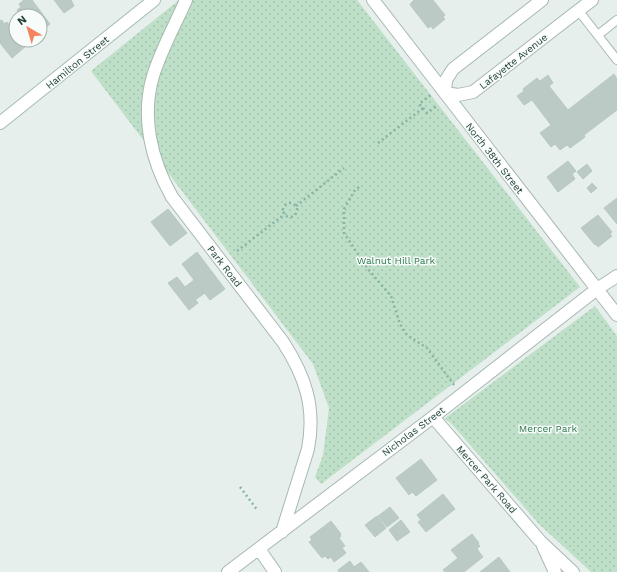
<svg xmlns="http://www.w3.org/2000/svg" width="617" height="572" viewBox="0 0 617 572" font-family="'Work Sans',sans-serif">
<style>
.park{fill:url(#park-dots)}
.building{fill:#bbcac4;stroke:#b8c9c2}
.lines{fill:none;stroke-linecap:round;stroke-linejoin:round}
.lane-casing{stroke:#a8b8b2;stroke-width:10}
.street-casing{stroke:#a8b8b2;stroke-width:14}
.secondary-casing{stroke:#a4bbb3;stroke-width:14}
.path{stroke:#86b3a5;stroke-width:2.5;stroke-dasharray:2 3;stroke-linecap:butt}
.lane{stroke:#fff;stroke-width:8}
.street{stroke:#fff;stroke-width:12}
.secondary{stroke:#fff;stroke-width:12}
.labels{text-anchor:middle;stroke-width:3;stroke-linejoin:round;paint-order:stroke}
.street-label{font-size:10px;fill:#24423a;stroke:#f7fbf9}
.park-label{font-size:10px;fill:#2d7a4b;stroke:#f7fbf9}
</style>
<defs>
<pattern id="park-dots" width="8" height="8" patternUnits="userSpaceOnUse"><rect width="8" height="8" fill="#bfe0c8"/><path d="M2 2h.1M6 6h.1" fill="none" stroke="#a4c1ad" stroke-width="1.8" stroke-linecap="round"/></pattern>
</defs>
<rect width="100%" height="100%" fill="#e6efeb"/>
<path class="park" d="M179 0H357L580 287 321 484 315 477 323 455 329 408 313 364 91 71Z
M595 306 617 336V572H591L539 524 450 422 444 419Z"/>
<path class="building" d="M24 0H32L50 24 40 32V16H22L17 10 21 7 19 4Z
M54 0H71L74 6 64 13Z
M414 0H433L445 15 443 17 445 19 433 29 431 26 428 28 411 6 410 4Z
M2 20 4 24 7 22 16 34V40H21L26 46 12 58 0 43V21Z
M614 74 617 79V110L584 135 585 137 570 148 567 145 560 150 555 144 551 147 540 133 551 125 532 100 524 105 517 96 524 91 523 89 537 78 540 81 548 75 553 83 549 86 568 110Z
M568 161 576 171 572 174 575 179 558 192 547 177Z
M587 164 592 171 583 179 577 172Z
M592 183 597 188 591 193 587 188Z
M617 198V224L604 208Z
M168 209 187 233 170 246 151 222Z
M598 215 612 232 610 234 612 236 598 247 596 244 595 245 581 228Z
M197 252 225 289 210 300 199 286 190 293 198 303 189 310 168 283 177 277 185 287 194 280 182 264Z
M199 286 205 293 195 300 190 293Z
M421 459 437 480 416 496 412 492 409 495 396 478Z
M443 494 455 509 426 532 418 522 421 520 417 515Z
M390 507 399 518 387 527 378 516Z
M377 516 386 528 375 537 365 525Z
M401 520 410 532 397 541 389 530Z
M331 521 341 534 340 535 341 536 339 538 345 546 342 548 346 553 334 562 331 557 328 559 325 556 322 558 309 542 312 540 310 537Z
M472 534 479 543 478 544 480 546 477 549 483 557 464 572H445L443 570 458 558 451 550Z
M499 557 510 572H480Z
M350 561 354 567 361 562 369 572H339L338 570Z"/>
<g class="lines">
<g class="lane-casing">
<path id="lane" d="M578 10 617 60
M598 35 617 20"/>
</g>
<g class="street-casing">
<path id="street" d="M186 0C175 25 161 50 153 76 141 117 151 160 172 197L283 342C305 376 316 407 308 449L282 532
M373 0 617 315
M542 0 453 69 446 80 445 93 458 95 473 92 592 0
M433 417 540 541 573 572
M543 546 555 572
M259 549 275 572
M228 572 433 417 597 289 617 276"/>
</g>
<g class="secondary-casing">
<path id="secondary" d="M0 123 154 0"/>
</g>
<path class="path" d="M423 108 427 113 438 105
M378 143 423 108 419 104 432 94
M359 187 355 190 344 209V233L368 269 391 296 400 324 407 335 427 348 454 385
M283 210a7 7 0 1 1 14 0a7 7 0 1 1-14 0Z
M296 206 344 168
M237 251 285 214
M240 487 258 511"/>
<use href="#lane" class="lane"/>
<use href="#street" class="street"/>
<use href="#secondary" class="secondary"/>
</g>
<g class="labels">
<g class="street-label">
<text transform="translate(513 61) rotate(-38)" y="4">Lafayette Avenue</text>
<text transform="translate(77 62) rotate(-39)" y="4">Hamilton Street</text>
<text transform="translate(495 158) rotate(52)" y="4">North 38th Street</text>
<text transform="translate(225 266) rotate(52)" y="4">Park Road</text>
<text transform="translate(413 431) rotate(-37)" y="4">Nicholas Street</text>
<text transform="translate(487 479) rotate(49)" y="4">Mercer Park Road</text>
</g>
<g class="park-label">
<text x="396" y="264">Walnut Hill Park</text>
<text x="548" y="432">Mercer Park</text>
</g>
</g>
<g transform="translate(28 28) rotate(322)"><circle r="19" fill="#f7fbf9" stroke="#a3b1ad"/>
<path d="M0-3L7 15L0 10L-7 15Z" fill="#f4845f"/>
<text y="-6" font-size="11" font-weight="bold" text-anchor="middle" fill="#24423a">N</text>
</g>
</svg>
